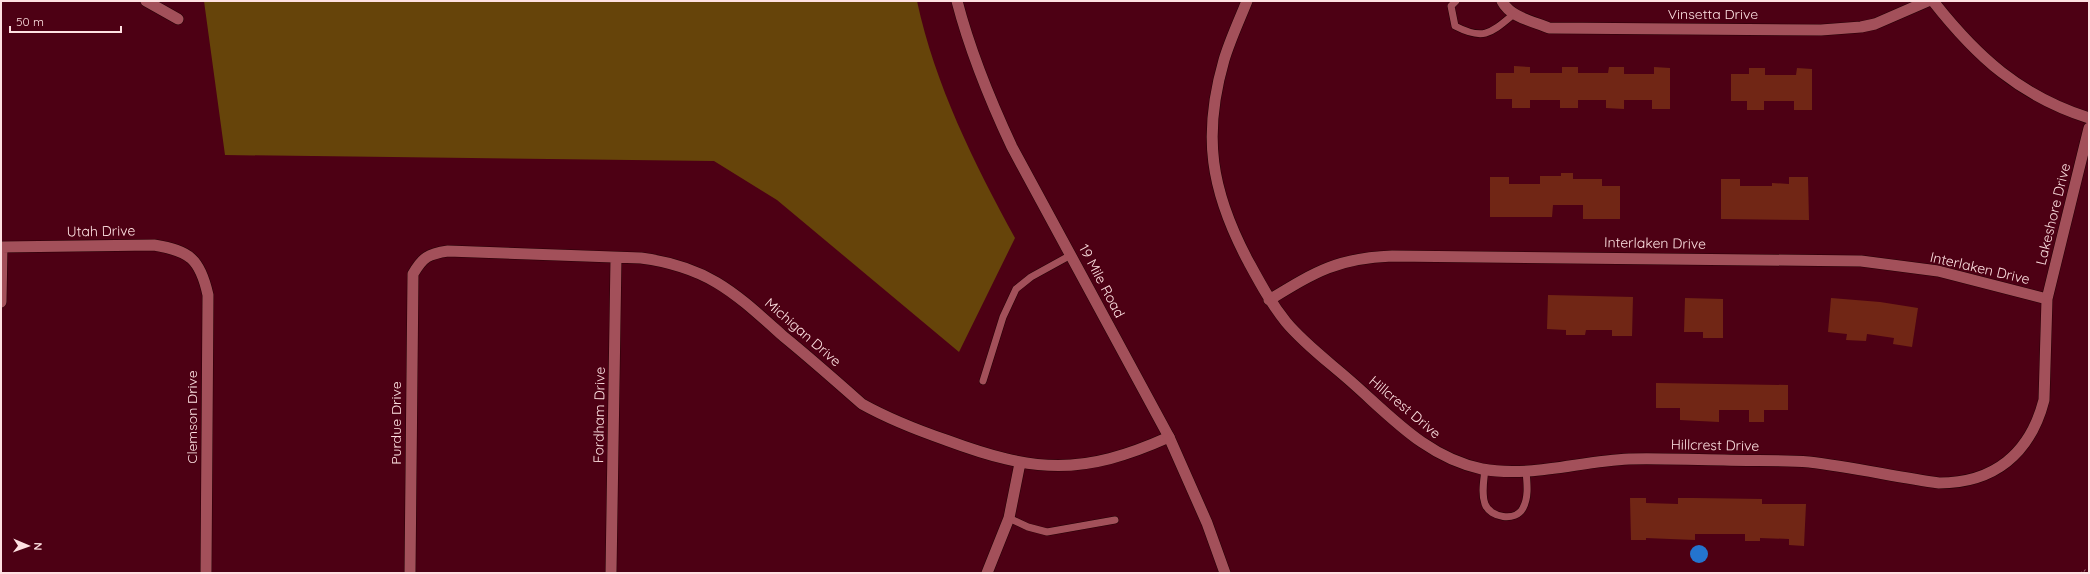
<svg xmlns="http://www.w3.org/2000/svg" width="2090" height="574" viewBox="0 0 2090 574" font-family="Quicksand,sans-serif">
<style>
.green{fill:#66440a}
.water{fill:#2474ce}
.building{fill:#712615}
.lines{fill:none;stroke-linecap:round;stroke-linejoin:round}
.service-casing{stroke:#240006;stroke-width:8}
.minor-casing{stroke:#240006;stroke-width:12}
.tertiary-casing{stroke:#240006;stroke-width:12}
.path{stroke:#a26c77;stroke-width:2.5;stroke-dasharray:1 3;stroke-linecap:butt}
.service{stroke:#a3505a;stroke-width:7}
.minor{stroke:#a3505a;stroke-width:11}
.tertiary{stroke:#a3505a;stroke-width:11}
.labels{text-anchor:middle;stroke-width:3.5;stroke-linejoin:round;paint-order:stroke}
.street-label{font-size:14px;fill:#fee1e2;stroke:#4d0014}
</style>
<rect width="100%" height="100%" fill="#4d0014"/>
<path class="green" d="M204 1H917C935 85 974 163 1015 238L959 352 777 200 714 161 225 155Z"/>
<path class="water" d="M1690 554a9 9 0 1 1 18 0a9 9 0 1 1-18 0Z"/>
<path class="building" d="M1514 66 1530 67V73H1562V67H1578V73H1608L1609 67H1624V74H1654V67L1670 68V109H1652V100H1624V109L1606 108V100H1578V108H1560V100H1530V108H1512V99H1496V73H1514Z
M1749 68H1765V75H1796L1797 68 1812 69V110H1794V101H1764V110H1747V101H1731V74H1749Z
M1561 173H1573V179H1602V186H1620V219H1583V205H1553L1552 217H1490V177H1509V184H1540V176H1561Z
M1789 177H1808L1809 220 1721 219V179H1740V186H1772V183L1789 184Z
M1548 295 1633 297 1632 336H1612V330H1586L1585 335H1566V330L1547 329Z
M1685 298 1723 299V338H1703V332H1684Z
M1831 298 1880 302 1918 308 1912 347 1893 344 1894 338 1867 334 1866 341 1846 340 1847 334 1828 332Z
M1656 383 1788 385V410H1764V422H1749V410H1719V422L1680 420V408H1656Z
M1630 498H1646V503L1678 504V498H1694L1762 499V504H1806L1804 546 1789 545V539L1760 538V541H1745V534H1695V540L1646 538V540H1631Z"/>
<g class="lines">
<g class="service-casing">
<path id="service" d="M1456 1 1451 6 1455 26C1484 41 1491 33 1514 14
M983 381 1003 317 1016 289 1031 277 1071 255
M1485 469C1484 480 1481 493 1485 504 1490 518 1516 522 1523 508 1529 497 1527 483 1526 471
M1009 518 1028 527 1047 532 1115 520"/>
</g>
<g class="minor-casing">
<path id="minor" d="M146 1 178 19
M1247 1C1239 21 1230 40 1224 60 1202 136 1211 190 1247 259 1259 281 1270 302 1286 322 1306 346 1333 365 1356 386 1394 420 1429 458 1482 469 1530 478 1580 461 1629 459 1661 458 1693 460 1724 460 1752 461 1781 460 1809 462 1852 467 1896 477 1939 483 1994 483 2030 454 2044 400L2047 299 2089 128
M1502 1C1510 17 1532 21 1549 28L1821 30 1861 27 1875 24 1928 1
M1933 1C1977 57 2020 96 2089 118
M1 247 154 245C190 251 200 259 208 295L206 573
M1269 300C1315 272 1337 258 1392 256L1861 261 1938 271 2047 299
M1 302 2 247
M410 573 413 274C423 257 428 254 448 251L641 258C709 267 735 293 783 336 810 358 836 381 862 404 889 419 917 430 946 440 1035 473 1082 476 1169 437
M611 573 616 258
M987 573 1009 518 1020 463"/>
</g>
<g class="tertiary-casing">
<path id="tertiary" d="M957 1C970 51 990 100 1012 147L1169 437 1207 523 1225 573"/>
</g>
<path class="path" d="M2082 573 2084 570 2088 573"/>
<use href="#service" class="service"/>
<use href="#minor" class="minor"/>
<use href="#tertiary" class="tertiary"/>
</g>
<g class="labels">
<g class="street-label">
<text x="1713" y="19">Vinsetta Drive</text>
<text transform="translate(2053 214) rotate(-76)" y="5">Lakeshore Drive</text>
<text transform="translate(101 231) rotate(-1)" y="5">Utah Drive</text>
<text transform="translate(1655 243) rotate(1)" y="5">Interlaken Drive</text>
<text transform="translate(1980 268) rotate(13)" y="5">Interlaken Drive</text>
<text transform="translate(1102 281) rotate(62)" y="5">19 Mile Road</text>
<text transform="translate(803 332) rotate(41)" y="5">Michigan Drive</text>
<text transform="translate(1405 407) rotate(40)" y="5">Hillcrest Drive</text>
<text transform="translate(599 415) rotate(-89)" y="5">Fordham Drive</text>
<text transform="translate(192 417) rotate(-90)" y="5">Clemson Drive</text>
<text transform="translate(396 423) rotate(-90)" y="5">Purdue Drive</text>
<text transform="translate(1715 445) rotate(1)" y="5">Hillcrest Drive</text>
</g>
</g>
<rect width="2090" height="574" fill="none" stroke="#fee1e2" stroke-width="4"/>
<g transform="translate(28 546) rotate(92)" stroke="#4d0014" stroke-width="3" paint-order="stroke">
<path d="M0-3L7 15L0 10L-7 15Z" fill="#fee1e2"/>
<text y="-6" font-size="11" font-weight="bold" text-anchor="middle" fill="#fee1e2">N</text>
</g>
<path d="M10 26v6h111v-6" fill="none" stroke="#fee1e2" stroke-width="2"/>
<text x="16" y="26" font-size="12" fill="#fee1e2" stroke="#4d0014" stroke-width="3" paint-order="stroke">50 m</text>
</svg>
